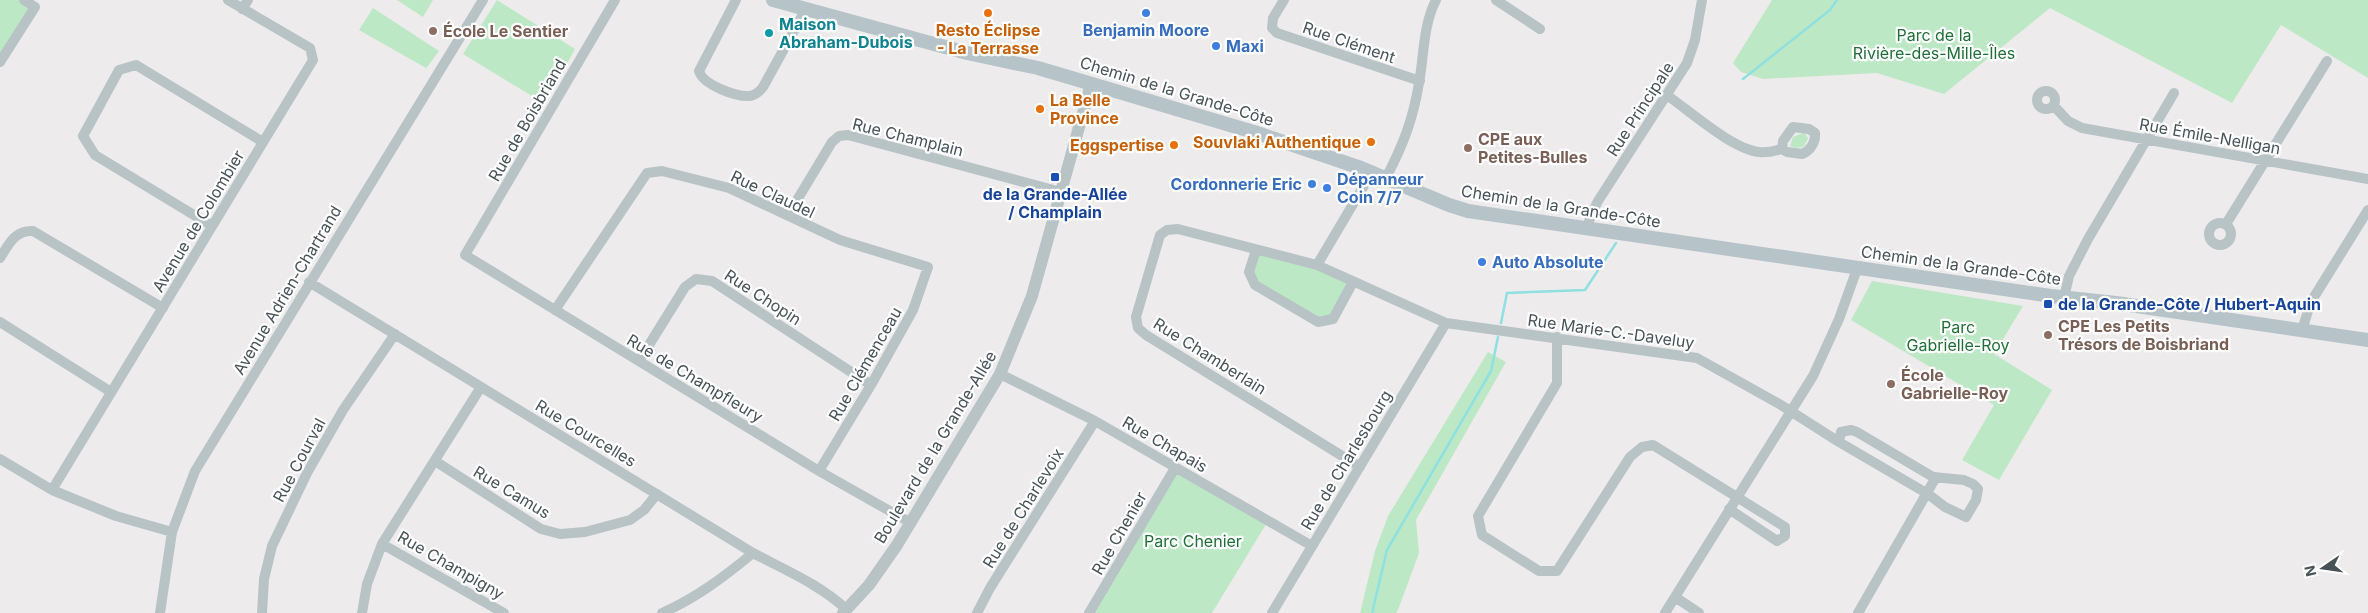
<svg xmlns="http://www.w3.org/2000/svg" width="2368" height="613" viewBox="0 0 2368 613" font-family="Inter,sans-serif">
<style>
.green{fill:#bde8c5}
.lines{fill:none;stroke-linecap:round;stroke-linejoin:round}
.stream{stroke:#8fe0e0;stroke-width:2.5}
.minor{stroke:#b8c3c6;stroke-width:10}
.tertiary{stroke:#b8c3c6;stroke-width:12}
.secondary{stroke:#b6c3c8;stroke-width:14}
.food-dot{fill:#e8710a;stroke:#fff;stroke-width:2}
.shop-dot{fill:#3f7fe0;stroke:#fff;stroke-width:2}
.education-dot{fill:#8d6e63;stroke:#fff;stroke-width:2}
.culture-dot{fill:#0f9aa8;stroke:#fff;stroke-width:2}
.transit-dot{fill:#1a4fb4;stroke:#fff;stroke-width:2}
.labels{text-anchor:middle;stroke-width:4.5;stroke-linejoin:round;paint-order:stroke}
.culture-label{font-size:16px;font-weight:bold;fill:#0d838f;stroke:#fff;text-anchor:start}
.food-label{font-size:16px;font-weight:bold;fill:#c56008;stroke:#fff;text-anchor:end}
.shop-label{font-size:16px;font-weight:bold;fill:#366cbe;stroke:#fff;text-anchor:start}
.education-label{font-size:16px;font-weight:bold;fill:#785e54;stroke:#fff;text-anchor:start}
.park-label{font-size:16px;fill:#206e37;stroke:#fff}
.street-label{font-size:16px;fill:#465256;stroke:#fff}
.transit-label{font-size:16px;font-weight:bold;fill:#164399;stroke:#fff}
</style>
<rect width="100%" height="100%" fill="#eeebec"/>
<path class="green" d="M0 0H28L36 6 0 60Z
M397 0H433L423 17Z
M497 0 575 49 545 104 463 54Z
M1772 0H2368V78L2281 25 2232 103 2050 8 1944 94 1877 73 1763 79 1741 72 1733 63Z
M373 8 439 51 425 70 426 68 359 30Z
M1803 133 1806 134 1808 139 1803 147 1795 148 1790 146 1793 137Z
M1256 250 1317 265 1353 282 1333 319 1318 322 1255 285 1249 272Z
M1872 281 2023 306 1994 354 2052 390 1999 480 1962 460 1994 405 1851 320Z
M1488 352 1506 362 1416 520 1419 553 1398 610 1396 613H1360L1375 551 1388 516Z
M1175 468 1268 521 1212 613H1089Z"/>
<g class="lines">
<path class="stream" d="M1743 79 1830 10 1837 0
M1501 323 1507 293 1585 290 1616 243
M1372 613 1387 550 1491 371 1498 337"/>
<path class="minor" d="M615 0 465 255 819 471 911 523
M736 0 699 71C703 85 736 97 750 96 756 95 760 91 763 87L806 9
M1284 0 1273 18 1272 28 1277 33 1420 81
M1496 0 1540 29
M242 9 248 0
M0 62 35 7 24 0
M2037 100a9 9 0 1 1 18 0a9 9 0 1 1-18 0Z
M1668 96C1691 112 1732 149 1759 152 1767 153 1775 151 1782 149L1787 152 1802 154C1810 151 1816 142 1815 133L1809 129 1793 127 1783 141 1782 149
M2054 106 2068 121 2082 128 2368 179
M1386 178C1403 145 1413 120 1419 83 1424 56 1423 25 1436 0
M788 215 832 142 839 136 848 135 1061 192
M2209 234a11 11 0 1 1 22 0a11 11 0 1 1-22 0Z
M2226 224 2327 61
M212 226 95 155 83 136 119 70 136 65 263 142
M1587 228 1591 215 1598 201 1687 63 1695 40 1702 0
M1256 250 1249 272 1255 285 1318 322 1333 319 1353 282
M0 258C9 244 15 230 33 231L163 308
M1317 265 1372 172
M309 282 753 553C785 570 821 585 847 610
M2064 298 2069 276 2088 239 2174 93
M555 310 647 173 662 171 729 188 840 240 928 267 913 310 871 385 819 471
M0 322 111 392
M2302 330 2308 311 2314 297 2368 210
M1557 337V383L1478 516 1482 535 1539 571H1557L1630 457 1642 447 1653 445 1785 527V536L1777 541 1729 509
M639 361 685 287 696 279 712 281 871 385
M1000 374 1095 421 1312 546
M0 459 52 490 116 516 172 532
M435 461 541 529 560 534 585 532 630 520 644 510 657 494
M1360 467 1146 335 1138 328 1136 317 1160 235 1167 230 1178 229 1317 265 1446 323 1697 358 1781 405 1839 442 1928 494 1945 507 1966 517 1976 500 1978 489 1973 484 1964 480 1933 477 1857 432 1851 430 1841 432 1839 442
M52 490 313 60 310 48 228 0
M382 544 504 613
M1675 597 1699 613
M160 613 172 532 195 471 483 0
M262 613 264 579 272 546 307 473 343 410 395 334
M362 613 367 584 382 544 481 387
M662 613C696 598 724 577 753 553
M977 613 990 588 1095 421
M1089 613 1175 468
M1272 613 1446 323
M1665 613 1813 376 1839 319 1857 269
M1858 613 1936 477"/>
<path class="tertiary" d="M843 613 869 585 897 545 1000 374 1032 296 1091 84"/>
<path class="secondary" d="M773 0 967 53 1038 68 1257 133 1361 168 1449 205 1468 211 2051 296 2116 303 2368 340"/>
</g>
<g class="food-dot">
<circle cx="988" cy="13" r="5"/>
<circle cx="1040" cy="109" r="5"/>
<circle cx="1371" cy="142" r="5"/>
<circle cx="1174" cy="145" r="5"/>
</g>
<g class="shop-dot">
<circle cx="1146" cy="13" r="5"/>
<circle cx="1216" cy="46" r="5"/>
<circle cx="1312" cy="184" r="5"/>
<circle cx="1327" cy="188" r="5"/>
<circle cx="1482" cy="262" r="5"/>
</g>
<g class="education-dot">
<circle cx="433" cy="31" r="5"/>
<circle cx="1468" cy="148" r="5"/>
<circle cx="2048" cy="335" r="5"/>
<circle cx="1891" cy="384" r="5"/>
</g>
<circle class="culture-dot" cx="769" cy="33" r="5"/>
<g class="transit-dot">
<rect x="1050" y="172" width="10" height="10" rx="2.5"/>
<rect x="2043" y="299" width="10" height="10" rx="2.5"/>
</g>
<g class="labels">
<g class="culture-label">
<text x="779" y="30">Maison<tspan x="779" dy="18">Abraham-Dubois</tspan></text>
</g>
<g class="food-label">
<text x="988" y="36" text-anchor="middle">Resto Éclipse<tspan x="988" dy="18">- La Terrasse</tspan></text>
<text x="1050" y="106" text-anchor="start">La Belle<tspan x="1050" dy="18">Province</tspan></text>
<text x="1361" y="148">Souvlaki Authentique</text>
<text x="1164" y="151">Eggspertise</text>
</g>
<g class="shop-label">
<text x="1146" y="36" text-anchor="middle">Benjamin Moore</text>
<text x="1226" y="52">Maxi</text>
<text x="1337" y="185">Dépanneur<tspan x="1337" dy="18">Coin 7/7</tspan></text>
<text x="1302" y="190" text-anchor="end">Cordonnerie Eric</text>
<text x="1492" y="268">Auto Absolute</text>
</g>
<g class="education-label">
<text x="443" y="37">École Le Sentier</text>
<text x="1478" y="145">CPE aux<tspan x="1478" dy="18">Petites-Bulles</tspan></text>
<text x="2058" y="332">CPE Les Petits<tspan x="2058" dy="18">Trésors de Boisbriand</tspan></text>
<text x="1901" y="381">École<tspan x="1901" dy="18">Gabrielle-Roy</tspan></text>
</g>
<g class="park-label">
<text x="1934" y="41">Parc de la<tspan x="1934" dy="18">Rivière-des-Mille-Îles</tspan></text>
<text x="1958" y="333">Parc<tspan x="1958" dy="18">Gabrielle-Roy</tspan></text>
<text x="1193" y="547">Parc Chenier</text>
</g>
<g class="street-label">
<text transform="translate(1349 42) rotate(19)" y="6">Rue Clément</text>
<text transform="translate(1177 91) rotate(17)" y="6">Chemin de la Grande-Côte</text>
<text transform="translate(1640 109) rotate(-57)" y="6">Rue Principale</text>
<text transform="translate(527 120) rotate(-60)" y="6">Rue de Boisbriand</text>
<text transform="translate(2210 136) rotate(10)" y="6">Rue Émile-Nelligan</text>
<text transform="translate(908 137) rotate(14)" y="6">Rue Champlain</text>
<text transform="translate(773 194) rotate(25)" y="6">Rue Claudel</text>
<text transform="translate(1561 206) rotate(9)" y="6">Chemin de la Grande-Côte</text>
<text transform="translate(198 221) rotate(-59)" y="6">Avenue de Colombier</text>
<text transform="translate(1961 265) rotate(8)" y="6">Chemin de la Grande-Côte</text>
<text transform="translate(287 290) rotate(-59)" y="6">Avenue Adrien-Chartrand</text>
<text transform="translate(763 297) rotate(33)" y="6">Rue Chopin</text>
<text transform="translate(1611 331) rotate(8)" y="6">Rue Marie-C.-Daveluy</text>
<text transform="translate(1210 356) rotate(32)" y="6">Rue Chamberlain</text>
<text transform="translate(865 364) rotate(-60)" y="6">Rue Clémenceau</text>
<text transform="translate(695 378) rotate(31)" y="6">Rue de Champfleury</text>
<text transform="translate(586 433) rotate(31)" y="6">Rue Courcelles</text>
<text transform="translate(1165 444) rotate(30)" y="6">Rue Chapais</text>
<text transform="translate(935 447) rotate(-59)" y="6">Boulevard de la Grande-Allée</text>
<text transform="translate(299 460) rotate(-62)" y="6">Rue Courval</text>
<text transform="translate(1346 460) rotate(-59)" y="6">Rue de Charlesbourg</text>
<text transform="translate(512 492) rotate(31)" y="6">Rue Camus</text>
<text transform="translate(1023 508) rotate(-58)" y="6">Rue de Charlevoix</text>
<text transform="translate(1119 533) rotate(-60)" y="6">Rue Chenier</text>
<text transform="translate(451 565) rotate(30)" y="6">Rue Champigny</text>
</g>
<g class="transit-label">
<text x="1055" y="200">de la Grande-Allée<tspan x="1055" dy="18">/ Champlain</tspan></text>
<text x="2058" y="310" text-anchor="start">de la Grande-Côte / Hubert-Aquin</text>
</g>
</g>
<g transform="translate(2323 568) rotate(257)" stroke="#ffffff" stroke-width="4" paint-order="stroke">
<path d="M0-4L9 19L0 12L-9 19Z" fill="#465256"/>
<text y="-8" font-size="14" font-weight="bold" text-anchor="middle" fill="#465256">N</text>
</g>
</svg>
